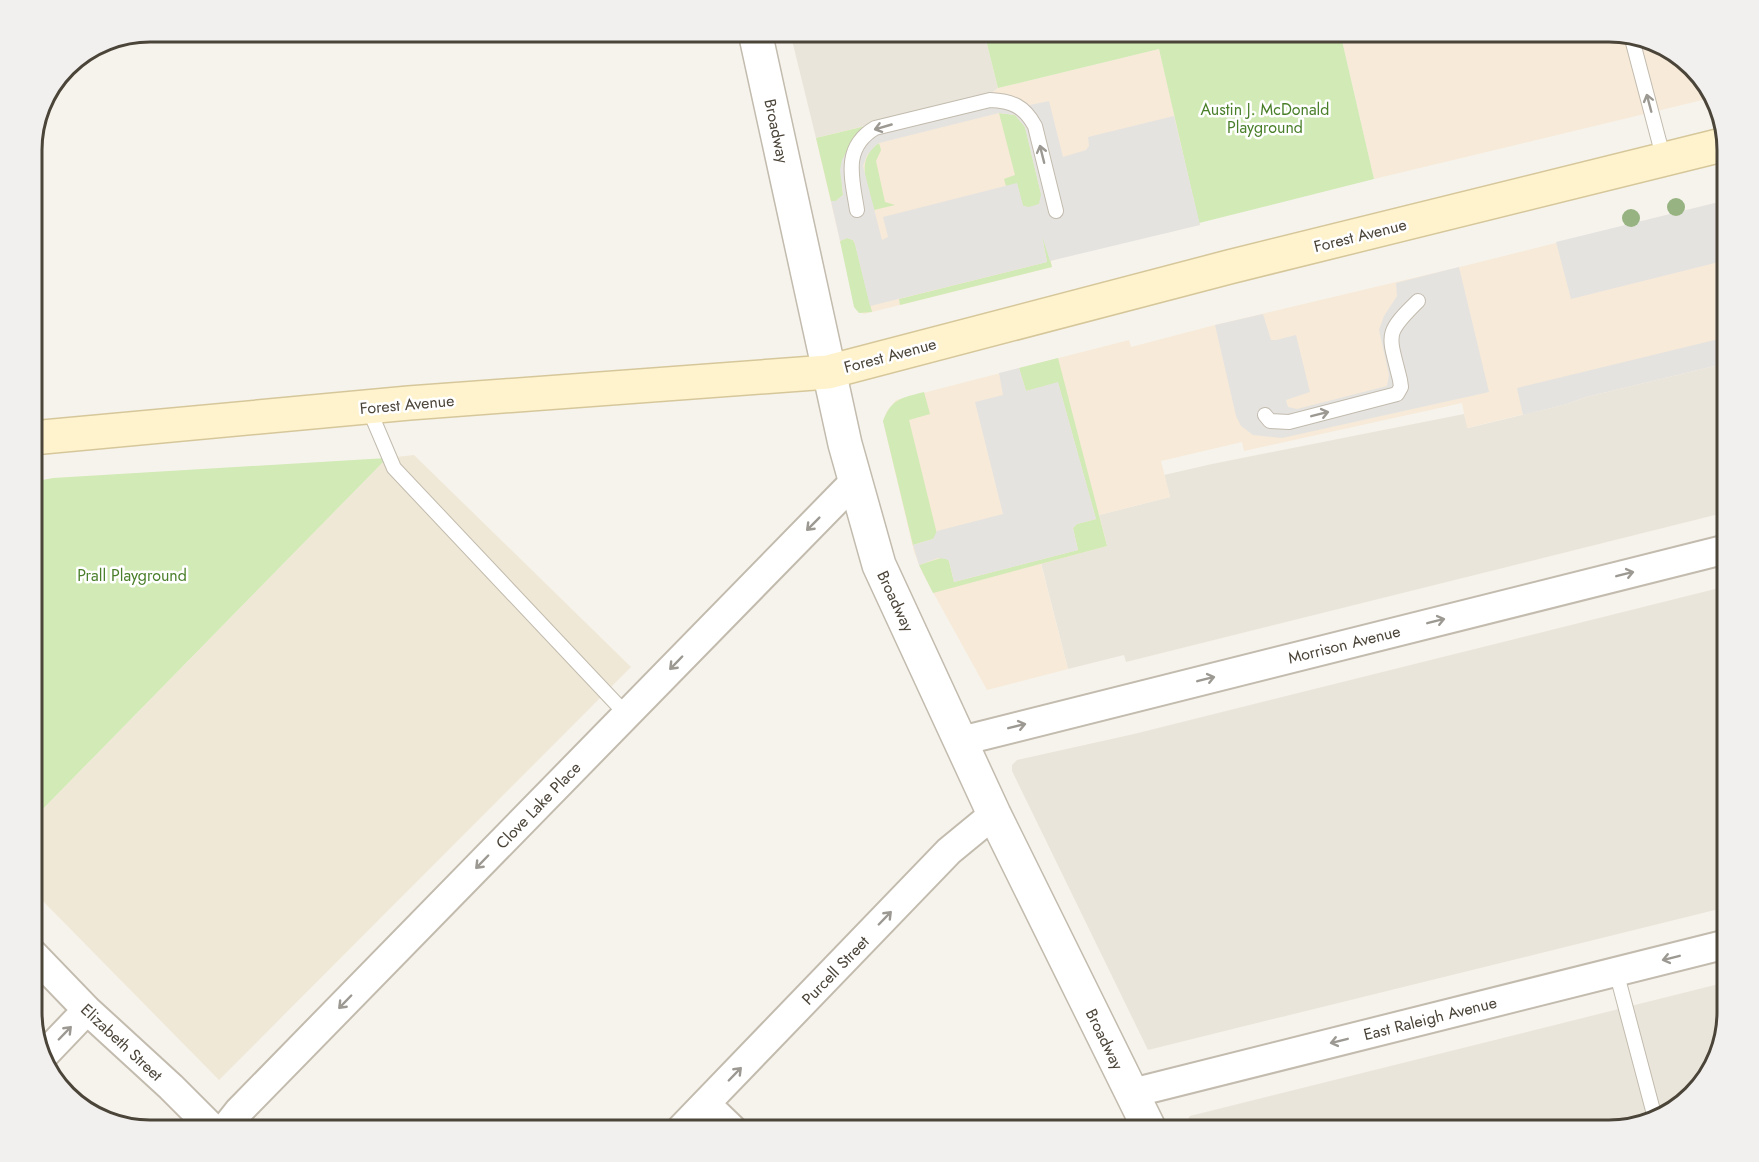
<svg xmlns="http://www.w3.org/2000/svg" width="1759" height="1162" viewBox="0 0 1759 1162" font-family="Jost,sans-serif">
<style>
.residential{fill:#eae5da}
.commercial{fill:#f7ead8}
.education{fill:#efe8d6}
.green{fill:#d2eab5}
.parking{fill:#e5e3e0;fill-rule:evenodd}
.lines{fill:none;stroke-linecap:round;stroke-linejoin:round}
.service-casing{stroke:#c2bbae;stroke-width:16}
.minor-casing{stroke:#c2bbae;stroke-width:32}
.tertiary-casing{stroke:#c2bbae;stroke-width:36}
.secondary-casing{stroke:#d6c79b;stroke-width:36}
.service{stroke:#fff;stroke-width:14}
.minor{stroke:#fff;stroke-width:28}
.tertiary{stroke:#fff;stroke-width:33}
.secondary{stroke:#fff3cd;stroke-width:33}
.tree{fill:#97b381}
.oneway{stroke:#9c9892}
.labels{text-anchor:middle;stroke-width:5;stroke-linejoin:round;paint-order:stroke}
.park-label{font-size:16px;fill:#4a7f2a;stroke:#fff}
.street-label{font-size:16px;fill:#4b4439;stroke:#fff}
.rim{fill:none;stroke:#4b4439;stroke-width:3}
</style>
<rect width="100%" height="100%" fill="#f6f3ec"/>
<path class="residential" d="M790 32H954L957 43 985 36 998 88 988 96 816 138Z
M1727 363V512L1126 662 1124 655 1068 669 1041 563 1107 546 1099 515 1170 497 1164 475 1212 464 1464 414 1468 428 1567 404 1586 397Z
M1727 586V907L1148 1050 1012 771V765L1017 760 1134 734Z
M1727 982V1013L1707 1078 1668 1115 1610 1130H1190L1186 1122 1190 1116Z"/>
<path class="commercial" d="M1340 32H1609L1675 52 1715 97 1374 179Z
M1159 49 1200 225 1084 251 1051 261 1052 267 864 314 856 310 816 138 988 96 998 88Z
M1727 200V363L1586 397 1567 404 1467 428 1462 403 1244 451 1242 442 1161 461 1170 497 1099 515 1107 546 1041 564 1068 669 987 690 923 574 914 552 883 421 887 411 896 400 1129 340 1131 347 1215 325 1468 265Z"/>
<path class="education" d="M414 455 631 667 219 1080 32 890V820L387 458Z"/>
<path class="green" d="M954 32H1340L1374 179 1199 223 1159 49 998 88 985 36 956 43Z
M999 113 1015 115 1025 127 1041 194V202C1037 207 1028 208 1023 206L1017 184 1006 186 1004 179 1015 175Z
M874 124 842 187 843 195 836 201H831L816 138Z
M879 143 881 150 876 161 885 202 895 205 874 210C868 186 854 160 879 143Z
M1042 236 1044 238 1052 267 900 305 899 299 1047 262Z
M847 238 853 240 855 244 872 312 859 313 854 307 840 241Z
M1058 358 1107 546 933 593 919 565 944 557 949 561 954 582 1078 550 1073 528 1077 524 1096 519 1058 383 1026 391 1019 368Z
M924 392 930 414 909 420 937 534 933 539 913 545 883 421C892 398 902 398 924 392Z
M387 458 32 820V482L53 478Z"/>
<path class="parking" d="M1696 75 1715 97 1702 100Z
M1004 95 1020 99 1030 105 1049 101 1063 157 1086 150 1089 146 1088 137 1174 116 1200 225 1050 261 1042 236 1047 262 870 306 855 244 853 240 847 238 840 241 831 201H836L843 195 840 170 842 160 853 139 860 132ZM999 113 1015 115 1025 127 1041 194 1039 204 1029 207 1023 206 1017 183 883 217 888 237 882 240 863 166 867 155 875 146 879 143Z
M1727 200V260L1571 299 1556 242Z
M1459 267 1489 392 1282 438 1253 435 1241 426 1236 416 1215 325 1263 314 1271 340H1276L1296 335 1310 392 1286 400 1288 407 1297 409 1387 386 1389 375 1379 330 1384 316 1397 296 1396 283Z
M1727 337V363L1586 397 1567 404 1523 415 1517 388Z
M1019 368 1026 391 1058 382 1096 519 1077 524 1073 528 1078 550 954 582 949 561 946 559 938 558 919 565 913 545 933 539 937 531 1003 514 975 402 1003 395 999 373Z"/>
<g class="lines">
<g class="service-casing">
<path id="service" d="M1632 39 1664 160
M857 210C852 178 842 148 875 128L990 100C1012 101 1024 106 1035 126L1056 211
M368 407 394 468 626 714
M1265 415 1270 421 1289 422 1397 394 1401 387 1400 380C1389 334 1383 335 1418 301
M1616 971 1655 1118"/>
</g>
<g class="minor-casing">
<path id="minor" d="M961 741 1727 549
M32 953 87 1010 171 1087 214 1130
M43 1056 87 1010
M1132 1093 1727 944
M706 1104 733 1130
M224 1130 239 1111 854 482
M680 1130 949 851 994 814"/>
</g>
<g class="tertiary-casing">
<path id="tertiary" d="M755 32 845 444 879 565 994 814 1150 1130"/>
</g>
<g class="secondary-casing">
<path id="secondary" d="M32 438 409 403 828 372 1229 267 1726 144"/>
</g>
<use href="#service" class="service"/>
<use href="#minor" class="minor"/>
<use href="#tertiary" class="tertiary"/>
<use href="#secondary" class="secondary"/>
</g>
<g class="tree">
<circle cx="1676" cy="207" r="9"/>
<circle cx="1631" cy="218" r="9"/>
</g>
<defs><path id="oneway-shaft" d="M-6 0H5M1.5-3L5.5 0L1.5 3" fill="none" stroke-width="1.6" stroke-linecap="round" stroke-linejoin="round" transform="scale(1.5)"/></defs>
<g class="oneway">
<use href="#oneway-shaft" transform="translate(1649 103) rotate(-105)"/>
<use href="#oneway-shaft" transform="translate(883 127) rotate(164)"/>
<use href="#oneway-shaft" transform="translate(1042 154) rotate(-104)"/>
<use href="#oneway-shaft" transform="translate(1320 414) rotate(-14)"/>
<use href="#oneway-shaft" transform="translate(813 524) rotate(135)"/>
<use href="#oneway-shaft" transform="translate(1625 574) rotate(-14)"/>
<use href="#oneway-shaft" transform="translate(1436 621) rotate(-14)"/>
<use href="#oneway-shaft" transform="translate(676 663) rotate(134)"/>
<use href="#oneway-shaft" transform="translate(1206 679) rotate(-14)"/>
<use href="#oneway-shaft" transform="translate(1017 726) rotate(-14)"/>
<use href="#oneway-shaft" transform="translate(482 862) rotate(134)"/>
<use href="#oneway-shaft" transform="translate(885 918) rotate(-46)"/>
<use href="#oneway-shaft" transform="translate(1671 958) rotate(166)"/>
<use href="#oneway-shaft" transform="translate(345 1002) rotate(134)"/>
<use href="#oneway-shaft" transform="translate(65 1033) rotate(-46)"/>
<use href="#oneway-shaft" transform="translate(1339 1041) rotate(166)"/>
<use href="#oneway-shaft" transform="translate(735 1074) rotate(-46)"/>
</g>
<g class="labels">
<g class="park-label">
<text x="1265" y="115">Austin J. McDonald<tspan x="1265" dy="18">Playground</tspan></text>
<text x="132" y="581">Prall Playground</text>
</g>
<g class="street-label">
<text transform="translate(777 131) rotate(78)" y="6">Broadway</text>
<text transform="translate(1360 235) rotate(-14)" y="6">Forest Avenue</text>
<text transform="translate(890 355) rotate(-15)" y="6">Forest Avenue</text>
<text transform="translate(407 404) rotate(-5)" y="6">Forest Avenue</text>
<text transform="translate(896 601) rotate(65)" y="6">Broadway</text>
<text transform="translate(1344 644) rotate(-14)" y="6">Morrison Avenue</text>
<text transform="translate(538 805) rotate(-46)" y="6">Clove Lake Place</text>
<text transform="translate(835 970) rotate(-46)" y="6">Purcell Street</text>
<text transform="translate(1430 1018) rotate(-14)" y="6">East Raleigh Avenue</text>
<text transform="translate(1105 1039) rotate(64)" y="6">Broadway</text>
<text transform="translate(122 1042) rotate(43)" y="6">Elizabeth Street</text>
</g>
</g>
<path d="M0 0H1759V1162H0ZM150 42H1609A108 108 0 0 1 1717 150V1012A108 108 0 0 1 1609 1120H150A108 108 0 0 1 42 1012V150A108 108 0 0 1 150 42Z" fill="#f1f0ef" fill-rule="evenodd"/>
<path class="rim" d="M150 42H1609A108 108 0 0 1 1717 150V1012A108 108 0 0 1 1609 1120H150A108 108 0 0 1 42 1012V150A108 108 0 0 1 150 42Z"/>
</svg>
